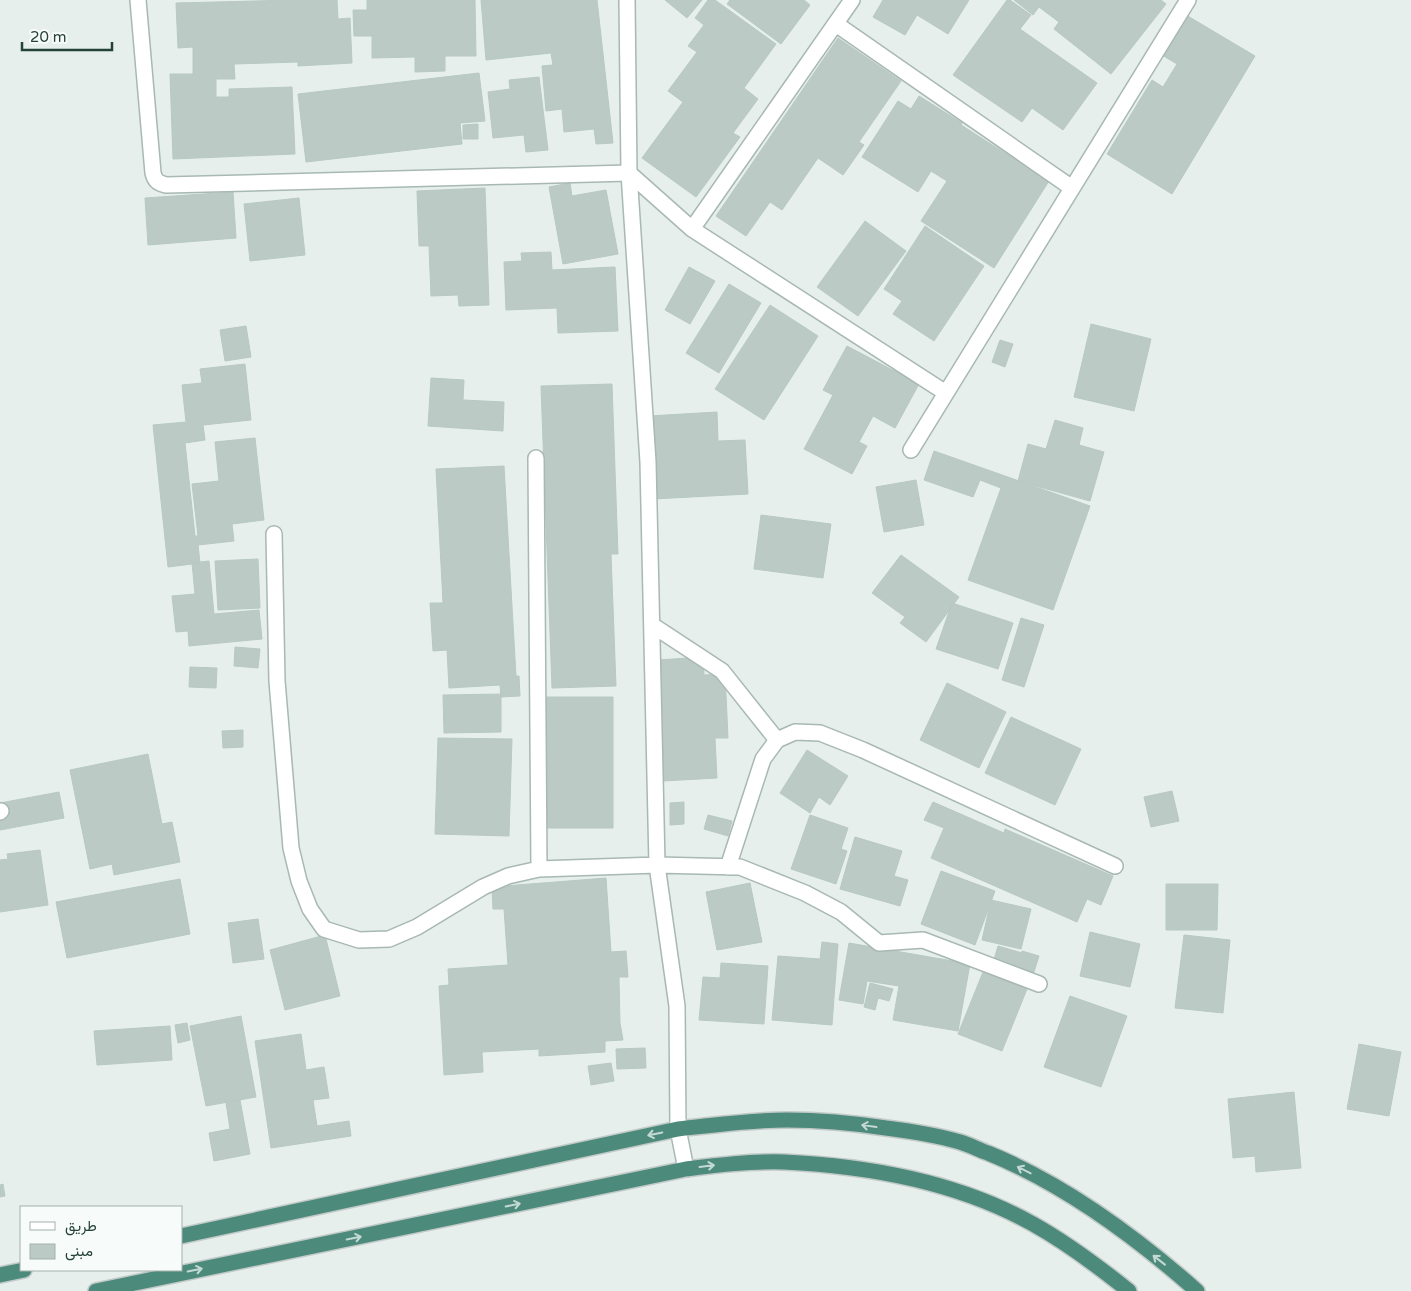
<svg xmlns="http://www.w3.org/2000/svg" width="1411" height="1291" viewBox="0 0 1411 1291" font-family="'Varela Round',Vazirmatn,sans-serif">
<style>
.building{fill:#bbcac4;stroke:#b8c9c2}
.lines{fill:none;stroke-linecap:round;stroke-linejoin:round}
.minor-casing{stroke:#a8b8b2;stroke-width:18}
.trunk-casing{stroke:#c2cac8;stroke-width:18}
.minor{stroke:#fff;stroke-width:15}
.trunk{stroke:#4c8a7c;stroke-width:15}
.oneway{stroke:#c4d9d4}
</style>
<rect width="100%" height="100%" fill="#e6efeb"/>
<path class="building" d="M294 0H337L338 19 350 18 352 63 298 66V62L234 64 235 79H216V97H229V89L292 87 295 154 173 159 170 74H193V47L178 48 176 3Z
M367 0H475L476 56H445V71L415 72V57L372 58V36H354L353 10H367Z
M481 0H597L613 143 596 144 594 129 564 132 562 109 546 111 542 66 553 65 551 53 486 60Z
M665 0H702L687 18Z
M708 0H715L776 44 744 88 758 99 733 133 740 137 696 197 642 158 683 102 668 91 697 52 688 46 704 25 695 18Z
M730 0H804L810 5 781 44 727 4Z
M883 0H969L948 34 917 15 905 35 873 17Z
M1007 0H1010L1031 15 1020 29 1097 83 1063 130 1032 108 1022 122 953 75Z
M1014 0H1161L1166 4 1111 74 1054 29 1059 22 1039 7 1033 15Z
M1186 15 1255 56 1172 194 1107 154 1152 80 1163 87 1177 64 1162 55Z
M838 38 901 81 859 142 864 145 843 175 818 158 782 210 770 202 746 236 716 216Z
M479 73 485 121 460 123 462 144 306 162 298 94Z
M539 77 548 150 526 152 524 135 493 138 488 92 510 89 509 80Z
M919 96 962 123 961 125 1049 181 994 268 921 221 947 181 931 171 918 192 862 157 898 101 911 109Z
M478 124V139H463V125Z
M570 183 572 196 606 190 618 254 563 264 549 187Z
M485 188 489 305 459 306 458 295 431 296 429 246H419L417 191Z
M233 192 236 238 148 245 145 198Z
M299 198 305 255 250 261 244 204Z
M865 221 906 251 858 316 817 287Z
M925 226 984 266 934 341 893 314 902 301 884 289Z
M551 252 552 270 615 267 618 331 558 333 557 308 506 310 504 262 522 261 521 253Z
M689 267 715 281 690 324 665 310Z
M729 284 761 303 719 373 686 353Z
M770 305 818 336 764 420 715 389Z
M1091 324 1151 339 1134 411 1074 397Z
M246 326 251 357 225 361 220 330Z
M1000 340 1013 344 1005 367 992 362Z
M847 346 919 384 895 428 873 416 859 442 867 446 852 474 804 449 833 395 823 390Z
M245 364 251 420 203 425 205 440 185 443 195 536H198L192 484 219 481 215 442 255 438 264 520 232 524 234 541 198 545 200 563 168 567 153 425 186 422 182 385 202 383 200 369Z
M431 378 464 380 463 400 504 402 503 431 428 426Z
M612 384 618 554H611L616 686 552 688 541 386Z
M717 412 718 441 745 440 748 494 653 499 649 416Z
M1055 420 1083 428 1079 445 1104 452 1090 501 1018 481 1028 444 1046 449Z
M934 451 1090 506 1053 610 968 580 1001 488 980 480 973 497 924 480Z
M504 466 516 676H519L520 696 501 697 500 685 449 688 447 650 433 651 430 603H443L436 469Z
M916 480 924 525 884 532 876 487Z
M761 515 831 524 823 578 754 569Z
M901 555 959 597 926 642 900 623 905 617 872 593Z
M258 559 260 608 218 610 215 561Z
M209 561 214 614 259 610 262 639 189 646 188 631 176 632 172 596 195 594 192 563Z
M952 603 1013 623 998 669 936 649Z
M1021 618 1044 625 1024 687 1002 680Z
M235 647 260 649 258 668 234 666Z
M703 657 704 675 725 674 728 738H715L717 778 663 781 658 660Z
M190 667 217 668 216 688 189 687Z
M947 683 1006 712 979 768 920 740Z
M501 694V732L444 733 443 695Z
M545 697H613V828H544Z
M1011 717 1081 749 1055 805 985 773Z
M243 730V747L223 748 222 731Z
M438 738 512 739 509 836 435 834Z
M807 750 848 776 830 805 819 797 810 813 780 793Z
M148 754 162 824 172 822 180 862 114 875 112 864 90 869 70 770Z
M1172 791 1179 821 1151 827 1144 797Z
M59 792 64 818 0 830V803Z
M684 802V824L670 825V803Z
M933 802 1004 833 1005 829 1113 876 1101 905 1087 899 1077 922 931 858 944 828 924 820Z
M708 815 732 821 728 836 704 829Z
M810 815 848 828 841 849 847 851 836 884 791 869Z
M855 837 902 851 894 876 908 880 900 906 840 889Z
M40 850 48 905 0 912V860L8 859 7 854Z
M941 871 995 891 975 945 921 924Z
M606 878 611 952 626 951 628 977H619L620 1023 623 1040 605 1041V1052L539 1056V1049L482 1052 483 1072 444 1075 439 986 449 985 448 969 508 965 504 909H493L492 887Z
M180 879 190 934 67 958 56 902Z
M750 883 762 942 717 950 706 892Z
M1166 884H1218L1217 930H1166Z
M991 900 1031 909 1021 949 982 940Z
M258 919 264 959 233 963 228 923Z
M1090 932 1140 944 1130 987 1080 976Z
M325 935 340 996 285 1010 270 950Z
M1184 935 1230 940 1223 1013 1175 1008Z
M822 942 838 944 832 1025 772 1020 778 956 820 959Z
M849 943 970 964 958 1031 893 1020 899 986 867 981 863 1004 839 1000Z
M998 946 1022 953V951L1039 956 1033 975 993 963Z
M721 963 768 966 764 1024 699 1020 703 977 720 978Z
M983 972 1027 989 1002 1051 958 1034Z
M870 983 893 989 889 1001 878 998 875 1010 864 1007Z
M1070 996 1127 1016 1101 1087 1044 1067Z
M241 1016 256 1097 206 1106 190 1026Z
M187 1023 190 1040 178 1043 175 1025Z
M170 1026 172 1060 97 1065 94 1031Z
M301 1034 306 1070 324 1067 329 1098 313 1100 317 1126 349 1121 351 1136 271 1148 255 1041Z
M1359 1044 1401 1052 1389 1116 1347 1109Z
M645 1048 646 1068 617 1069 616 1049Z
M611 1063 614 1081 591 1085 588 1066Z
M1294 1092 1301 1168 1256 1172 1255 1156 1233 1158 1228 1099Z
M240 1100 250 1154 214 1161 209 1133 230 1129 226 1103Z
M3 1184 5 1196 0 1197V1185Z"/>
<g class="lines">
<g class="minor-casing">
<path id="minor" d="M138 0 153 173C155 181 158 183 166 185L629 173 692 229 946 393
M627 0 629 173 648 462 657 865 677 1006 678 1129 686 1169
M836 24 1072 188
M692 229 852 0
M911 450 1188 0
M536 458 539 869
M274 534 277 681 291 848 299 881 310 909 324 929 359 940 389 939 417 927 483 887 508 876 539 869 657 865 740 867 805 893 841 912 879 943 923 940 1039 984
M652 625 722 671 777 740
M0 812 1 811
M728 867 763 759 777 740 795 732 820 733 863 750 1115 866"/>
</g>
<g class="trunk-casing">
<path id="trunk" d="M181 1236 678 1129C714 1125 751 1120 787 1120 820 1120 853 1123 886 1128 910 1131 936 1135 960 1142 970 1145 979 1150 988 1153 1064 1184 1136 1237 1197 1291
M0 1275 24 1270
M96 1291 686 1169C718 1165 751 1161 784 1162 869 1166 958 1182 1033 1224 1067 1243 1099 1267 1129 1291"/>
</g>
<use href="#minor" class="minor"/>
<use href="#trunk" class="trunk"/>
</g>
<defs><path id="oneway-shaft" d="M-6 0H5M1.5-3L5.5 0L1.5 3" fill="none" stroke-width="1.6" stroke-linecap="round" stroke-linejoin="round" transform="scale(1.25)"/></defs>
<g class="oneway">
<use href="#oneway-shaft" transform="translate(869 1126) rotate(-172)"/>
<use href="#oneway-shaft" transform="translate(655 1134) rotate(168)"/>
<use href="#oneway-shaft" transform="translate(707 1166) rotate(-7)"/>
<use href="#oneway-shaft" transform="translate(1024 1170) rotate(-153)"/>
<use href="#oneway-shaft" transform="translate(513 1205) rotate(-12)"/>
<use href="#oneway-shaft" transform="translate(354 1238) rotate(-12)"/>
<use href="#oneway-shaft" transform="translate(1159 1260) rotate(-142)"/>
<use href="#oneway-shaft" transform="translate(195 1270) rotate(-12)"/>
</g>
<rect x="20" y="1206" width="162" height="65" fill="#f7fbf9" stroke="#a3b1ad"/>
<rect x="30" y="1222" width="25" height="8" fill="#ffffff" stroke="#a3b1ad"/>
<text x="65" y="1231" font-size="15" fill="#24423a">طريق</text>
<rect x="30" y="1244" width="25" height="15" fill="#bbcac4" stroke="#a3b1ad"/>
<text x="65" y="1256" font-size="15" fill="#24423a">مبنى</text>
<path d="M22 42v8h90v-8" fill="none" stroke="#24423a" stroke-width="2.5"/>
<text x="30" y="42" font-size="15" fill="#24423a" stroke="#f7fbf9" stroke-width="4" paint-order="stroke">20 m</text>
</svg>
